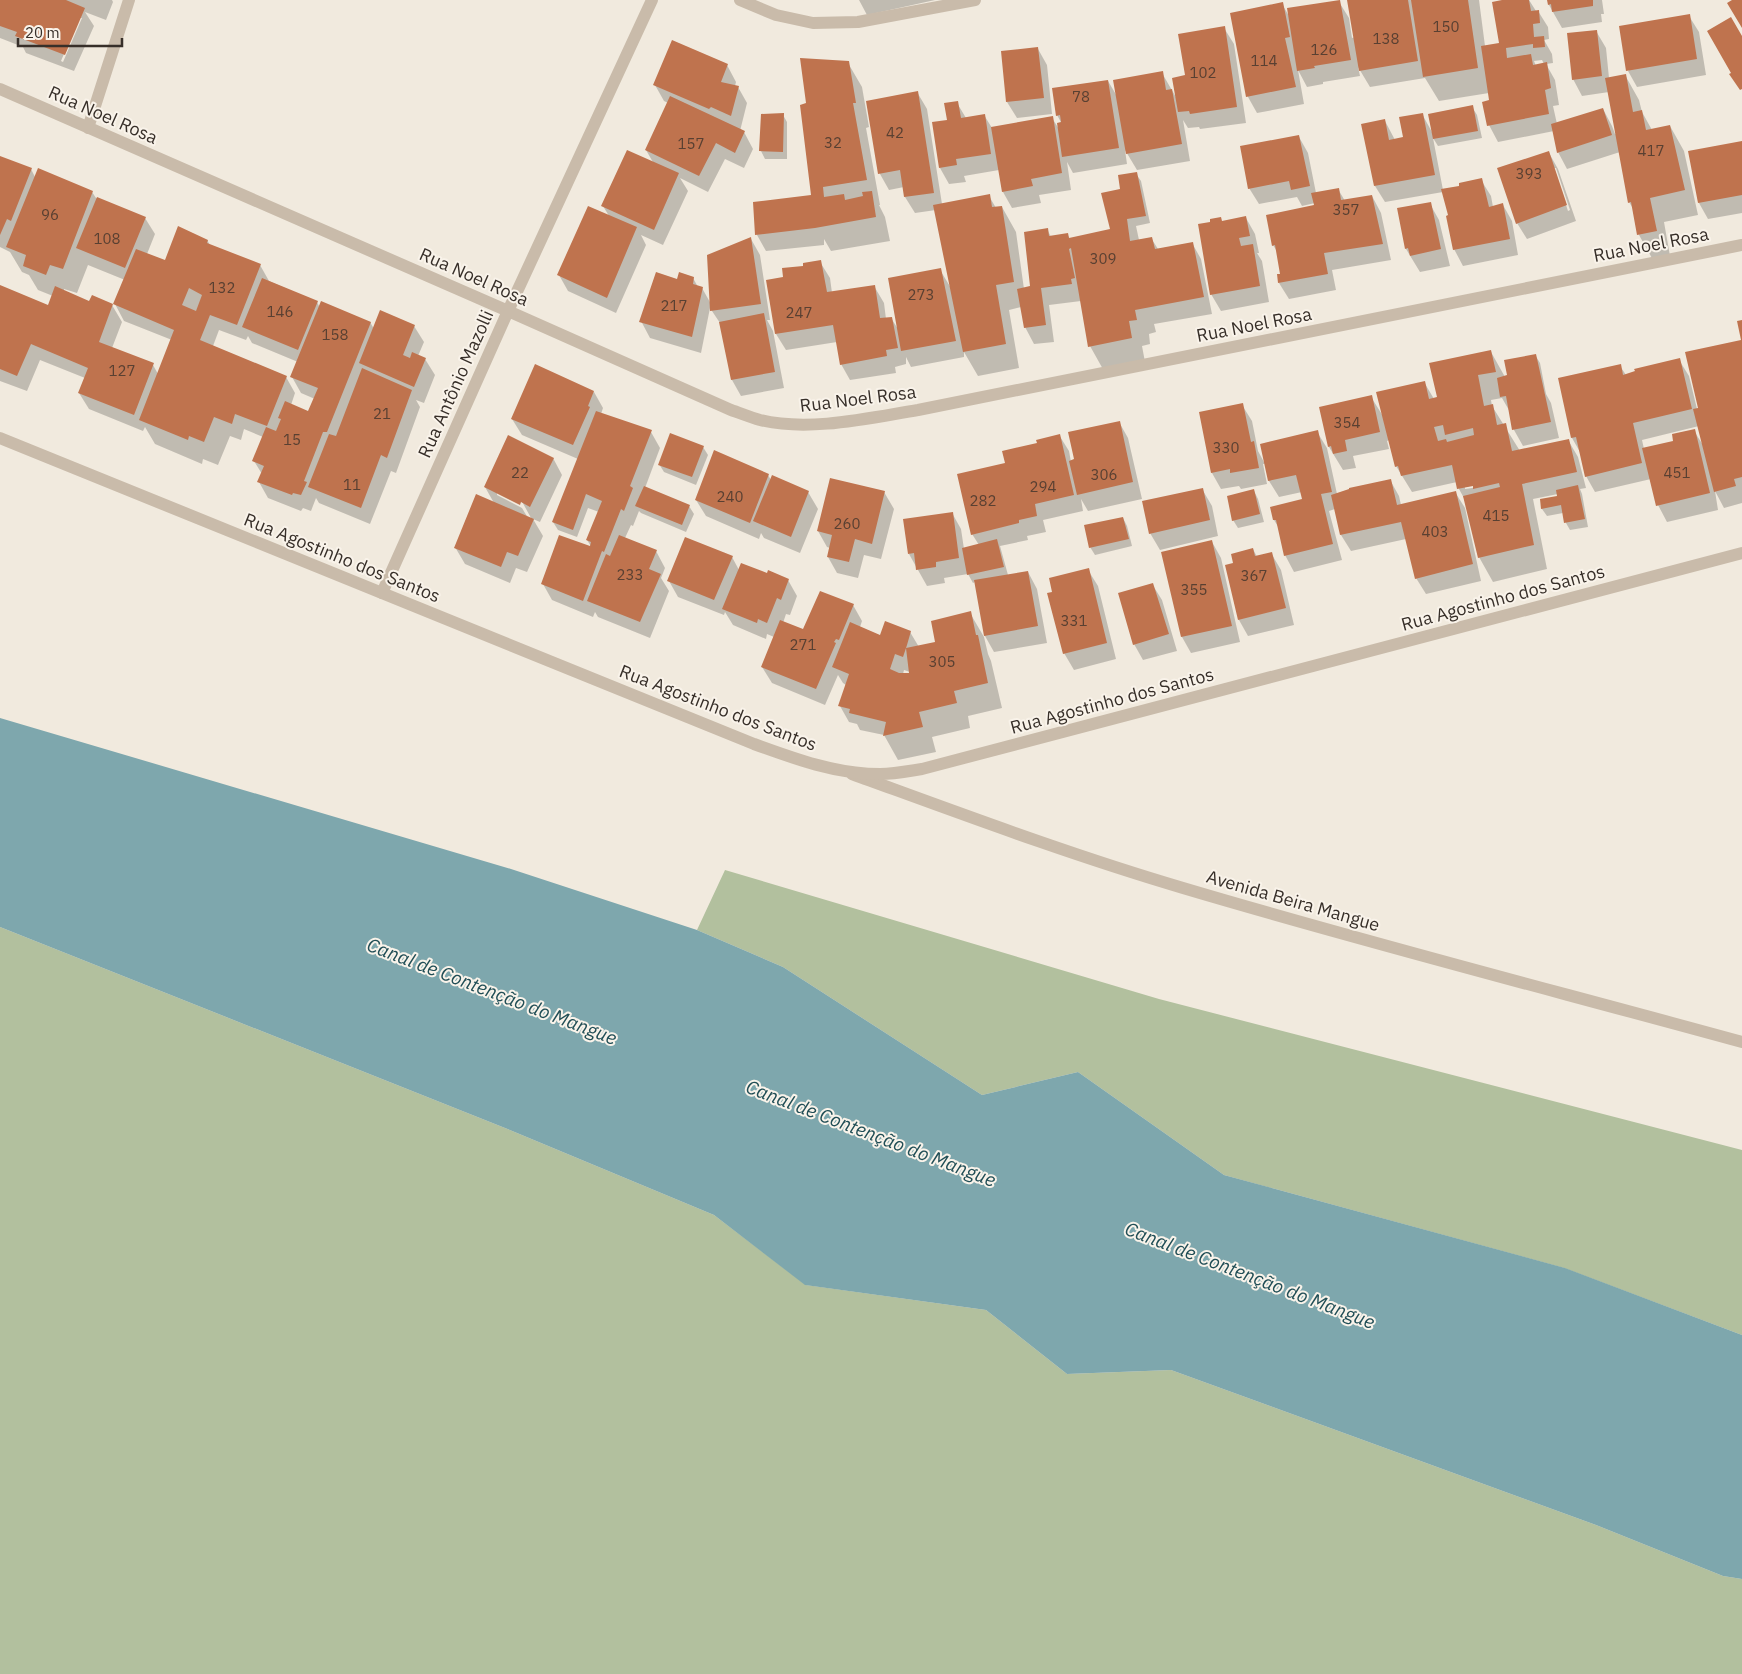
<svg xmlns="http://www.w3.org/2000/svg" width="1742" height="1674" viewBox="0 0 1742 1674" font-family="'IBM Plex Sans',sans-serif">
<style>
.green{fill:#b2c09e}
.water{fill:#7ea7ad}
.shadow{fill:#0003;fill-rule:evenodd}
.building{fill:#bf734e;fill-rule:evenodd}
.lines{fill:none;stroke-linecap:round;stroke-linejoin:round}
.minor{stroke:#c9bbaa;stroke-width:12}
.tertiary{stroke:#c9bbaa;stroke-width:12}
.labels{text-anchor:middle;stroke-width:4;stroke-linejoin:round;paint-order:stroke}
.number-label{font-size:15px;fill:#594032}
.street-label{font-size:18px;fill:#372f29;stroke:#f9f3ea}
.water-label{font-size:19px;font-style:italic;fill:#214e56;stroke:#f9f3ea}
</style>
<rect width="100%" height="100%" fill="#f1eade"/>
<path class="green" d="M725 870 1159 999 1742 1150V1335L1564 1268 1224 1175 1078 1072 982 1095 783 967 697 930Z
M0 927 505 1128 714 1215 806 1285 986 1310 1067 1374 1171 1370 1596 1525 1723 1576 1742 1579V1674H0Z"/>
<path class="water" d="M0 718 511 869 697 930 783 967 982 1095 1078 1072 1224 1175 1565 1268 1742 1335V1579L1723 1576 1596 1525 1171 1370 1067 1374 986 1310 805 1285 714 1215 505 1128 0 927Z"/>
<path class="shadow" d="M0 0H112L113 2 106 20 85 12 94 26 74 71 26 53 23 47 0 38ZM79 18H82L63 62 61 61Z
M859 0H935L867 15Z
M1349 0H1479L1485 46 1500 44 1508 0H1529L1536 11H1538L1548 27 1549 39 1544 40 1552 54 1553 63 1546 64 1555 80 1559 105 1553 106 1557 124 1603 109 1612 126 1615 134H1616L1609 92 1582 96 1573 79 1596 31 1606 48 1609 78 1625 75 1639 100 1642 112 1652 130 1670 126 1684 151 1698 215 1664 222 1670 256 1653 260 1639 235 1634 210 1629 202 1620 152 1567 169 1558 152 1554 131 1498 142 1489 125 1490 101 1489 93 1439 101 1425 78 1370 87 1358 67 1360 76 1323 82V84L1307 87 1298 70 1304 104 1257 113 1248 97 1231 14 1282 4 1289 16 1339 2 1349 18 1352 38 1355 37ZM1542 60 1544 64 1536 66 1534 61Z
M1548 0H1602L1604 14H1601L1602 22 1562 28 1549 5Z
M1689 16 1699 32 1706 75 1637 87 1628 71Z
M1224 28 1234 44 1246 123 1200 129 1199 127 1188 128 1183 120 1190 161 1137 170 1125 150 1127 164 1073 173 1067 162 1071 190 1039 195 1041 203 1012 208 1003 192 999 170 964 176 966 182 949 184 940 168 949 121 957 103 966 118 984 115 992 128 1052 118 1059 129 1062 124 1057 115 1108 81 1118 98 1162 73 1177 99 1186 76Z
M1038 49 1047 65 1052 114 1017 118 1007 102Z
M848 63 862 87 869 127 866 128 880 205H879L885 217 890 241 831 251 824 239V245L766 251 757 235 754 203 813 201 807 104Z
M727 65 736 82 735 86 738 87 747 103 740 131 744 132 753 149 744 168 725 159 708 192 680 178 688 191 663 245 641 235 646 245 616 313 568 291 559 275 609 216 603 206 654 164 646 150 668 103 664 101 655 85Z
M917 92 927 109 942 204 989 196 996 208 1002 207 1016 232 1024 289 1032 287 1047 229 1051 237 1067 234 1070 239 1112 230 1120 190 1136 174 1141 181 1150 223 1136 226 1139 240 1151 238 1158 249 1192 243 1201 259 1212 314 1154 324 1156 332 1149 334 1150 344 1142 346 1145 362 1104 371 1090 346 1081 301 1049 305 1054 342 1034 344 1025 327 1021 307 1009 310 1019 368 978 376 964 352V357L911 367 906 357V364L895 367 896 373 850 380 841 364 837 342 786 350 776 334 768 281 785 278 805 267 820 262 830 278 832 293 874 286 884 303 886 319 891 318 898 329 940 270 951 288 936 210 915 213 905 197 904 187 889 190 880 174 867 102Z
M1472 107 1477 115 1482 138 1438 146 1433 138 1443 190 1460 187 1481 180 1491 196 1493 207 1503 205 1512 221 1518 255 1463 266 1454 249 1450 216 1443 192 1385 202 1375 186 1385 121 1395 140 1404 138 1422 114 1432 132Z
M783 115 787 122V159H765L761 151Z
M1299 137 1308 153 1316 193 1338 189 1345 201 1372 196 1381 213 1391 260 1332 270 1336 290 1289 299 1279 283 1282 275 1278 253 1273 245 1315 206V203L1302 206 1297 197 1259 204 1249 188Z
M1742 142V213L1708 219 1699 203 1689 152Z
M1549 153 1558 169 1576 221 1527 239 1517 223ZM1554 168H1556L1570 210 1568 211Z
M0 157 31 169 35 177 92 192 96 198 145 218 155 234 147 254 166 261 207 240 210 245 260 265 269 281 317 302 320 308 370 322 374 329 414 326 424 342 418 356 425 359 435 375 424 403 416 400 420 407 396 473 391 471 370 524 319 503 316 498 311 511 303 508 301 511 268 498 259 482 262 474 254 461 263 437 244 429 241 440 230 436 218 465 203 459 202 464 155 444 145 427 143 431 89 409 79 393 85 378 40 360 27 391 0 381V286L48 306 53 296 38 290 29 275 22 272 10 252 0 247ZM88 265 125 280 115 304 124 321 172 340 158 374 153 365 112 348 122 322 112 305 90 303 64 291V289L77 293ZM219 330 246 340 248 336 252 343 298 362 292 377 301 393 315 399 309 412 291 405 295 393 286 377 213 346Z
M1430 204 1439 220 1450 266 1420 272 1406 249 1399 209Z
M1246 218 1255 234 1259 253H1257L1262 261 1269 302 1221 311 1211 294 1223 222Z
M751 239 760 255 770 320H767L773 331 784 388 741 396 732 380 722 326 710 308 701 353 650 338 641 321 678 280 693 278 698 287 702 288 711 304Z
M1742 341V503L1724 508 1715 491 1718 510 1667 522 1658 505 1651 479 1595 492 1586 476 1580 452 1572 438 1560 379 1620 366 1626 375 1679 360 1689 376 1697 409H1700ZM1699 426 1703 445 1694 431 1675 442 1644 449 1642 440Z
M1491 352 1505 377 1535 355 1540 363 1546 394 1551 403 1559 438 1523 446 1514 430 1510 412 1502 398 1491 400 1492 406 1520 451 1568 440 1578 457 1586 488 1580 489 1582 494 1588 527 1570 530 1566 523 1563 513 1547 516 1542 509 1541 500 1559 497 1558 494 1533 499 1547 569 1493 582 1479 557 1465 500 1459 489 1457 482 1412 492 1396 466 1389 440 1387 441 1389 449 1353 456 1356 468 1343 470 1329 447 1321 408 1371 397 1383 416 1424 382 1434 399 1436 398ZM1479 484V487L1465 489V487Z
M594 392 603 408 601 414 651 432 660 448 645 488 689 506 694 514 686 532 641 513 639 511 633 526 631 525 625 538 656 551 665 568 661 578 669 591 650 638 598 617 595 612 593 617 552 600 543 584 592 548 587 540 599 512 588 508 577 537 558 530 553 522 578 459 522 435 512 419Z
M1242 405 1252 421 1258 451 1265 464 1317 432 1327 448 1337 494 1390 480 1399 496 1401 505 1455 492 1465 508 1481 581 1426 594 1416 578 1406 539 1351 551 1341 535 1335 509 1329 511 1342 560 1294 572 1285 555 1279 528 1274 520 1272 507 1304 500 1302 492 1279 497 1269 481 1266 464H1263L1267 484 1241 489 1239 486 1221 489 1212 473 1200 413Z
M1119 422 1128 438 1142 499 1088 511 1081 499 1083 511 1043 520 1046 532 1027 536 1028 540 1000 546 1008 575 1028 572 1037 589 1047 643 994 652 985 636 975 582 973 583 968 574 944 578 945 583 927 586 909 554 952 513 961 529 964 549 979 545 972 534 1007 464 1039 444 1059 435 1069 451 1071 462Z
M703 447 708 455 696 485 664 472 659 464Z
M553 458 562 475 540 522 533 519 543 536 527 572 516 568 510 583 465 564 455 547 494 503 485 487ZM497 492 519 496 531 518H528L522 508 497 495Z
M768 475 771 480 808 492 818 509 800 553 764 538 761 533 759 539 706 516 696 500Z
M1202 489 1212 506 1218 536 1160 550 1150 533Z
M1254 491 1258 499 1264 522 1238 528 1233 520Z
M884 492 894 509 881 559 864 555 858 578 837 573 828 557 830 548 827 547 818 531Z
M1123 518 1127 526 1132 546 1095 555 1090 547Z
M1212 542 1221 558 1240 642 1191 653 1182 637 1163 553Z
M1253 549 1257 557 1271 553 1281 570 1294 625 1248 636 1239 620 1234 564Z
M732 557 739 570 788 580 797 596 790 615 786 614 783 623 803 631 853 605 862 621 860 627 881 636 910 632 919 647 937 643 970 613 984 637 988 654 991 661 1002 708 968 716 970 728 932 737 936 752 898 760 884 735 860 730 857 724 849 722 840 706 846 685 843 683 838 675 825 705 772 683 762 667 774 637 767 634 766 639 733 625 725 612 724 615 678 597 669 581ZM904 670 910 672V674H903Z
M1088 570 1098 586 1116 659 1074 670 1064 653 1053 593Z
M1152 584 1162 600 1177 651 1143 660 1134 644Z"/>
<path class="building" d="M0 0H66L85 8 65 55 15 36 17 32 0 26Z
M1340 0 1351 60 1314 66 1315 68 1297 71 1287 8Z
M1347 0H1408L1418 61 1359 71Z
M1411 0H1468L1478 68 1423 77Z
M1502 0H1529L1531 11 1539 10 1540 23 1533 24 1534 37 1544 36 1545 47 1533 48V44L1506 48 1507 58 1531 54 1533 65 1547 62 1551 88 1545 90 1549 114 1487 126 1482 102 1489 100 1481 46 1499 43 1492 2Z
M1547 0H1593V6L1552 12 1551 4 1548 5Z
M1732 0H1742V28L1727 3Z
M1283 2 1290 37 1285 38 1296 87 1246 97 1230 13Z
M1690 14 1697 59 1626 71 1619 26Z
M1731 17 1742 36V89L1740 90 1729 74 1731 73 1707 31Z
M1225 26 1237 107 1190 114 1189 111 1178 112 1172 78 1185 75 1178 34Z
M1597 30 1602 76 1572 80 1567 33Z
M672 40 728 64 721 82 739 86 731 116 711 107 709 109 653 85Z
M1038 47 1044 98 1006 102 1001 51Z
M800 58 849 61 856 103H853L867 180 823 187 824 197 844 194 845 200 863 196 862 192 872 191 876 217 815 228 755 235 753 202 811 195 800 105 806 103Z
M1163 71 1166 90 1172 89 1182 144 1126 154 1113 80Z
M1626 74 1633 112 1642 110 1646 130 1670 125 1685 190 1650 198 1657 231 1637 235 1631 202 1628 203 1605 78Z
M1108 80 1119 148 1062 157 1057 123 1061 122 1060 115 1056 116 1052 88Z
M918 91 934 193 904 197 900 170 878 174 866 101Z
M670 96 745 131 735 153 716 143 699 176 645 150Z
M958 101 961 118 985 114 991 154 956 159 957 165 939 168 932 122 947 120 944 103Z
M1473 105 1478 131 1433 139 1428 114Z
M1603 108 1612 135 1557 153 1551 124Z
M784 113 783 152 759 151 761 114Z
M1423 113 1435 175 1374 186 1361 124 1385 119 1389 140 1403 137 1399 117Z
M1053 116 1062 173 1031 179 1033 186 1002 192 991 127Z
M1299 135 1310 186 1291 190 1289 181 1248 189 1240 146Z
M1742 141V195L1698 203 1688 151Z
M627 150 679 173 654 230 601 206Z
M1549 151 1567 205 1516 224 1497 168Z
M0 156 32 168 11 221 7 219 0 235Z
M38 168 93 191 63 269 50 265 46 275 23 266 26 255 6 247Z
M1137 172 1146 216 1127 219 1130 241 1152 237 1155 249 1193 242 1204 297 1135 310 1137 320 1129 321 1132 338 1088 347 1071 248 1069 249 1075 278 1071 279 1072 284 1041 288 1046 325 1024 328 1017 289 1030 286 1024 232 1048 228 1049 236 1068 233 1069 238 1110 229 1101 193 1120 189 1118 175Z
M1482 178 1489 207 1503 203 1510 239 1453 250 1446 216 1448 215 1441 189 1459 186V183Z
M1339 188 1341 200 1372 195 1383 244 1324 253 1328 274 1278 283 1277 274H1280L1275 245 1272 246 1266 215 1314 205 1311 193Z
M990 194 992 207 1002 206 1014 282 996 285 1006 344 963 352 933 205Z
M97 197 146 217 125 268 76 248Z
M1431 202 1441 249 1410 256 1408 248 1405 249 1397 208Z
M588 206 637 227 607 298 557 275Z
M1246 216 1250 236 1239 238 1241 246 1253 244 1260 286 1210 295 1198 224 1210 222V219L1221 217 1222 221Z
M178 226 208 240 207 243 261 264 237 325 210 315 200 340 287 376 267 426 235 414 232 424 214 417 204 442 189 436 188 440 139 420 174 330 113 304 136 249 165 260ZM189 288 202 295 196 311 182 305Z
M751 237 761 304 710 311 707 255Z
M821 260 827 292 875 285 880 318 892 317 898 348 886 350 887 356 840 365 833 325 775 334 766 280 783 277 782 268 803 266V263Z
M941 268 956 341 901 351 888 278Z
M656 272 677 279 679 272 694 277 693 284 703 287 692 337 639 322Z
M262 278 318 301 298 350 242 327Z
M0 285 48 305 55 286 89 301 92 295 113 304 99 342 154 363 134 415 78 393 88 368 31 344 17 376 0 369Z
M321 301 371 322 327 432H323L304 481 307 482 301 495 293 493 292 495 257 482 264 466 252 461 266 427 276 431 281 419 278 418 285 401 308 411 318 388 290 377Z
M380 310 415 325 403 355 410 358 412 352 426 358 414 387 359 363Z
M764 313 775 372 731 380 719 322Z
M1742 320V477L1734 479 1736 486 1714 492 1693 409 1698 408 1685 352 1741 340 1737 321Z
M1491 350 1496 372 1478 375 1484 406 1493 404 1497 425 1506 423 1512 451 1569 439 1577 472 1522 484 1534 545 1478 558 1463 496 1500 487 1499 483 1473 489V486L1457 489 1452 465 1401 476 1398 466 1395 467 1376 392 1425 381 1429 399 1437 397 1429 363ZM1443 425 1445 435 1473 428 1474 435 1447 442 1446 439 1438 441 1434 427Z
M1536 354 1551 422 1512 430 1506 396 1500 397 1497 378 1507 375 1504 360Z
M1680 358 1692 409 1633 423 1642 463 1585 477 1576 437 1571 438 1558 378 1621 364 1623 375 1635 371 1634 369Z
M535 364 594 391 588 406 590 407 573 445 511 419Z
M362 368 412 390 387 458 381 455 361 508 308 487 329 434 336 436Z
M1372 395 1380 432 1345 440 1347 451 1333 454 1331 446 1328 447 1319 407Z
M1243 403 1251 442 1254 441 1259 468 1230 473V469L1211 473 1199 412Z
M596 411 652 430 630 486 633 488 624 511 621 509 604 552 602 551 583 601 541 584 559 535 590 546 591 542 586 540 602 501 586 494 573 530 552 522Z
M1120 421 1133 482 1077 495 1069 461 1074 459 1068 432Z
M1695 429 1710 493 1656 506 1642 448 1673 441 1672 434Z
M1318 430 1332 492 1321 494 1333 544 1284 556 1276 520H1273L1270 507 1302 499 1296 475 1268 481 1260 444Z
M670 433 704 446 692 477 658 465Z
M1060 434 1074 495 1035 504 1037 516 1019 520V523L971 535 957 474 1005 463 1002 451 1037 443 1036 440Z
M508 435 554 458 530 507 521 502 520 505 484 487Z
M714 450 769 474 750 523 695 500Z
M772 475 809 491 791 537 753 521Z
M830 478 885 491 872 544 855 539 849 562 827 557 832 535 817 531Z
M1391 479 1397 505 1456 491 1473 564 1415 579 1401 522 1340 535 1331 495 1349 489V488Z
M1578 485 1585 519 1564 523 1561 505 1541 509 1540 499 1557 496 1556 490Z
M644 486 690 505 682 525 635 506Z
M1203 488 1210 520 1149 534 1142 501Z
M1254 489 1260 514 1232 521 1227 496Z
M476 494 534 519 518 556 507 552 501 567 454 548Z
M953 512 959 558 936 562V567L916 570 914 553 908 554 903 519Z
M1123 517 1129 539 1089 548 1084 525Z
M619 535 657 550 649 569 661 574 640 622 587 601 606 554 610 556Z
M685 537 733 556 714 600 667 581Z
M997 539 1004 567 967 575 962 548Z
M1212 540 1232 626 1181 637 1161 552Z
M1253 548 1255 556 1272 552 1286 608 1238 620 1225 565 1233 563 1231 554Z
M741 563 767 573 768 570 789 579 781 600 777 598 767 623 758 619 757 623 722 609Z
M1089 568 1107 643 1063 654 1047 593 1052 592 1049 578Z
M1028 571 1038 626 984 636 974 580Z
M1153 583 1169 634 1133 645 1118 593Z
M820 591 854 604 839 640 836 639 834 642 836 643 816 689 761 667 780 620 803 629Z
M971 611 976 635H978L988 683 954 691 957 703 919 712 923 727 883 736 886 722 849 713 850 709 838 706 849 674 832 667 850 622 880 635 885 621 911 631 907 645 903 657 895 654 890 669 899 673H909L906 648 935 642 931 621Z"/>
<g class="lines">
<path class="minor" d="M740 0 776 15 813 23 858 22 975 0
M0 89 508 311 731 410C740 413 750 417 760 420 809 432 869 418 918 410L1742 245
M88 128 129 0
M382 593 508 311 652 0
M852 774C962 814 1071 855 1183 888 1368 943 1556 991 1742 1042"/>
<path class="tertiary" d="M0 438 754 744C795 759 836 774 880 774 894 774 909 771 922 769L1742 553"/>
</g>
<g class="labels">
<g class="number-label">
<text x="1446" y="32">150</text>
<text x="1386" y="44">138</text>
<text x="1324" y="55">126</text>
<text x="1264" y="66">114</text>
<text x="1203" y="78">102</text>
<text x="1081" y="102">78</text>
<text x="895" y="138">42</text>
<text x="833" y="148">32</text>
<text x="691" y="149">157</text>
<text x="1651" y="156">417</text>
<text x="1529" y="179">393</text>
<text x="1346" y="215">357</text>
<text x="50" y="220">96</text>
<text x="107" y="244">108</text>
<text x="1103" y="264">309</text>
<text x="222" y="293">132</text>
<text x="921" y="300">273</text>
<text x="674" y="311">217</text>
<text x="280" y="317">146</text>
<text x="799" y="318">247</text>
<text x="335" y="340">158</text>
<text x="122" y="376">127</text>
<text x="382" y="419">21</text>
<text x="1347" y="428">354</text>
<text x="292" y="445">15</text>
<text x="1226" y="453">330</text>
<text x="520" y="478">22</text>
<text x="1677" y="478">451</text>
<text x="1104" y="480">306</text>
<text x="352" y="490">11</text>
<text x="1043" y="492">294</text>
<text x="730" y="502">240</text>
<text x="983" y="506">282</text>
<text x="1496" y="521">415</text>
<text x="847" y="529">260</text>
<text x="1435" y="537">403</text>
<text x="630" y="580">233</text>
<text x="1254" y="581">367</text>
<text x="1194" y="595">355</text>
<text x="1074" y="626">331</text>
<text x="803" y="650">271</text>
<text x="942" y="667">305</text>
</g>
<g class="street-label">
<text transform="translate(103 115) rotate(24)" y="6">Rua Noel Rosa</text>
<text transform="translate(1651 245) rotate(-11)" y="6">Rua Noel Rosa</text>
<text transform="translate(474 277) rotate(24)" y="6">Rua Noel Rosa</text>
<text transform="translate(1254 325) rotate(-11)" y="6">Rua Noel Rosa</text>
<text transform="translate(456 384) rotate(-66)" y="6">Rua Antônio Mazolli</text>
<text transform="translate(858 399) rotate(-7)" y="6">Rua Noel Rosa</text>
<text transform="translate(342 558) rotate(22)" y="6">Rua Agostinho dos Santos</text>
<text transform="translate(1503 598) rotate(-15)" y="6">Rua Agostinho dos Santos</text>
<text transform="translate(1112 701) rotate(-15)" y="6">Rua Agostinho dos Santos</text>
<text transform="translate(718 708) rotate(21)" y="6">Rua Agostinho dos Santos</text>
<text transform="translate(1293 901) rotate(16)" y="6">Avenida Beira Mangue</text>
</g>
<g class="water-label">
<text transform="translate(492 991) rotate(21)" y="7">Canal de Contenção do Mangue</text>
<text transform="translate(871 1133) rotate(21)" y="7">Canal de Contenção do Mangue</text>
<text transform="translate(1250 1275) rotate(21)" y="7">Canal de Contenção do Mangue</text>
</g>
</g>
<path d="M18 38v8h104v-8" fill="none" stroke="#372f29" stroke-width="2.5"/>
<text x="25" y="38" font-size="15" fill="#372f29" stroke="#f9f3ea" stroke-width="4" paint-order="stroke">20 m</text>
</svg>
